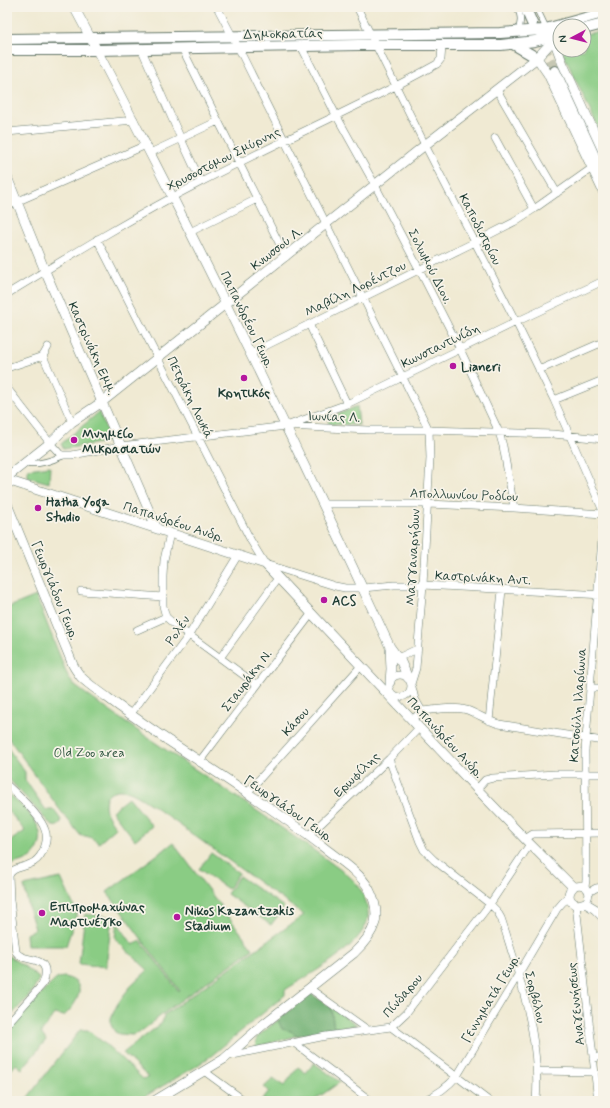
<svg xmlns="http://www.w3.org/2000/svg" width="610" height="1108" viewBox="0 0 610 1108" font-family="Mynerve,sans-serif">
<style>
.green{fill:#8acc84;stroke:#54845c}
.forest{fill:#6fb072;stroke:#477653}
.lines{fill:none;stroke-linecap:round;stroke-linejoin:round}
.secondary-tunnel{stroke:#c6c7b3;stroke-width:10;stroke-dasharray:10 5;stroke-linecap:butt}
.pedestrian-casing{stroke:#687a6c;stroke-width:7}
.minor-casing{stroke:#687a6c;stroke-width:8}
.tertiary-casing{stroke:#687a6c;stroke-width:10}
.secondary-casing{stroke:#687a6c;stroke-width:12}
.pedestrian{stroke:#fff;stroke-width:5.5}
.minor{stroke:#fff;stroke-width:7}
.tertiary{stroke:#fff;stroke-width:9}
.secondary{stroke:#fff;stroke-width:10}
.poi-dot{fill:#b5179e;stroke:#f7f3e8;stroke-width:1.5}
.labels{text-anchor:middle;stroke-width:3.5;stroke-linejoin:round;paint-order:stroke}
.street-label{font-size:13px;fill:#1f3d34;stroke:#f7f3e8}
.poi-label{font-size:13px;font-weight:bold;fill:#1f3d34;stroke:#f7f3e8;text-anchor:start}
.park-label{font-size:13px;fill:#345a44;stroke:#f7f3e8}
</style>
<rect width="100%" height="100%" fill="#f7f3e8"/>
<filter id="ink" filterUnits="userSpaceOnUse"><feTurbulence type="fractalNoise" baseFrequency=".025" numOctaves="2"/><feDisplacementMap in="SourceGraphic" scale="8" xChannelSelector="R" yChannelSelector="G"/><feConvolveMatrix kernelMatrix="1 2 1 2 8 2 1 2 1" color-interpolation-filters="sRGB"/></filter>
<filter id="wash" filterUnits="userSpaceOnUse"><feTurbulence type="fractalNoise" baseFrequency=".012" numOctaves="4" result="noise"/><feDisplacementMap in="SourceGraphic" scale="16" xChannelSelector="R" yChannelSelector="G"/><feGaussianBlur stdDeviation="0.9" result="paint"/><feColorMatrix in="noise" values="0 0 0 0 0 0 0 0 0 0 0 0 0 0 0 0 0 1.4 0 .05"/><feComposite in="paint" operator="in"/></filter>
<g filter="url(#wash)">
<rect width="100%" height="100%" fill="#f0ead3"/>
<path class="green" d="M603 31V138L562 51V50H584V34Z
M357 406 359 425 329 424 328 421 330 418Z
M99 412 111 441 64 449 61 444Z
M50 466 49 483 28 477V469Z
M36 596 67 674 70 680 75 686C142 736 213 780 282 828 299 840 317 852 334 865 342 871 350 876 357 884 364 893 369 907 368 918 363 947 308 975 285 990V995L211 1056 195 1067 137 1101H25L80 1030H88L110 1048 143 1079 148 1077 123 1053 162 1023 164 1015 304 915 152 805C142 799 126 786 114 791 111 793 108 795 106 797 103 812 108 816 116 828L99 843C93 839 88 835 81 836L60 810 7 736V608Z
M7 747 25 772V780L46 810H54L61 820V823C58 827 55 827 51 825L7 777Z
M7 792C21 805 49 827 38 848 36 852 33 856 30 858 23 862 14 862 7 868V843L25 831 7 809Z
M129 797 152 826 135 840 112 811Z
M173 843 253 949 173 1006 139 1033 132 1035 119 1034 115 1032 111 1025V1018L117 1005 123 996 130 987 148 970 120 944 115 938 117 922 133 945 141 941 179 992 180 991 107 892Z
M211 853 239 873 228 889 199 869Z
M239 876 284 907 271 925 227 894Z
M61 878 77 913 66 946H27L26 934 35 929 30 913 24 886Z
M85 914 112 917 106 967 79 964Z
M7 955 24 966 39 978C34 994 18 1007 7 1020Z
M64 977C91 982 76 1005 64 1016L54 1014 41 1033 46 1040 22 1069 16 1064 7 1075V1031L32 1003 54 981 58 978Z
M331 1007 357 1025 334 1029Z
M278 1020 282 1029 291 1031 296 1036 255 1047 257 1037Z
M314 1063 340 1082 313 1101H261L269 1091 264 1087 273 1079 284 1086 298 1067 306 1073Z"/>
<path class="forest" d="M310 993 331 1007 334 1029 296 1036 291 1031 282 1029 278 1020Z"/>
</g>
<g filter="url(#ink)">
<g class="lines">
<path class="secondary-tunnel" d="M538 21 544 36
M537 32 555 71"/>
<g class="pedestrian-casing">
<path id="pedestrian" d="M517 7C522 18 521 21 518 32
M536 7 546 28
M26 462C36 467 55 459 65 455"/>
</g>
<g class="minor-casing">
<path id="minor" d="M217 7 238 47 429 430 430 458 423 585 416 668 411 684
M357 7 425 145 516 322 554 400 603 511
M301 46 336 115 375 185 419 269 460 349 499 432 503 446 514 508
M141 48 181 139 201 182
M182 48 286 257
M497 90 557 193
M7 132 134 120
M495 138 534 209
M150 153 218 121
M7 206 146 145
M190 232 257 199
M97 239 251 541 265 564 335 586 345 588H363L394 585H423L603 595
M7 294C71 255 135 216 201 182 279 141 360 107 437 64L441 59 442 46
M309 324 347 404
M251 353 475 242 514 222 534 209 592 168
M43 356 48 347
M7 368 43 356 72 422
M539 370 603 342
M7 388 50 443 60 454 62 455H72L121 446 286 426 368 430H429L553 434 603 439
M554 400 603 380
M289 425 347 404 516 322 603 281
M323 504H428L514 508 603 514
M170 533 164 560 163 576V606L166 617 174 624 257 685
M81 591 163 597
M137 630 166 617
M220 658 278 578
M398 658 402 656 417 649
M389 686a11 11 0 1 1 22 0a11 11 0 1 1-22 0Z
M412 687 415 699 422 711 412 720
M591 688H603
M422 711C436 710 453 706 467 710 478 714 488 721 499 724L603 741
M130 715 189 635 238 555
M489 721 502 590
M389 759 420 842 424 850 434 860 490 904 497 911 501 918C506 932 510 947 515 962 528 1007 540 1053 536 1101
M199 762 312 613
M7 785C18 795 41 816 45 830 48 837 46 844 43 851 40 857 36 862 30 864 23 868 12 867 9 876L10 900 16 952C22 962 42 956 45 969 46 976 45 980 42 985L7 1024
M477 789 485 780 493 778 555 774H603
M247 793 361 666
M308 836 389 759 419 728
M525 839 533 834 603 833
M573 887C585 881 594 893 585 903
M585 887 586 880 585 751 603 526
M589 892 596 888 603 887
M576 905 598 1101
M309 988 368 1030
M391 1027 489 1101
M293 1042 371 1101
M228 1056 326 1036 391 1027 406 1013 490 904 530 844
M593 1059 603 1055
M204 1071 245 1101
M537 1071 595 1072
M423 1101C436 1095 447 1088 457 1076L518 975 557 909 563 902 569 898"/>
</g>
<g class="tertiary-casing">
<path id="tertiary" d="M74 7C108 70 140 134 173 198 248 347 320 496 390 647L401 662 408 678
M554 40 562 62 603 151
M537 58 548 74 603 191
M7 177 45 271 157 529
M7 477 50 443 72 422 102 402 425 145 537 58 558 35
M7 480 265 564 477 789 525 839 573 887C566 894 569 903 578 905L585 903 595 909 603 917
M7 504 73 665C75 669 78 673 81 677 89 685 99 691 108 698 124 710 140 721 157 733 212 770 269 805 322 846 337 858 360 872 369 889 383 916 375 933 354 953L265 1023 224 1059 154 1101
M390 647 391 669 390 682"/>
</g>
<g class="secondary-casing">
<path id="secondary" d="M525 7 532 23
M584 29 603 24
M7 39 500 33 542 30 603 13
M513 44 537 58
M7 50H97L359 45H501L535 41 560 35
M555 71 603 175"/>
</g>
<use href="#pedestrian" class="pedestrian"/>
<use href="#minor" class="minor"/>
<use href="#tertiary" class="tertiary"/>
<use href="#secondary" class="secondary"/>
</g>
</g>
<g class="poi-dot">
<circle cx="453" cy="366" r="4"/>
<circle cx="244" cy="378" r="4"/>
<circle cx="74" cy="440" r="4"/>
<circle cx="38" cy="508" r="4"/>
<circle cx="324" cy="600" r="4"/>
<circle cx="42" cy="913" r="4"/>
<circle cx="177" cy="917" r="4"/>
</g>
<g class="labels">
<g class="street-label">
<text transform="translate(283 33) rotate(-1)" y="5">Δημοκρατίας</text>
<text transform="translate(223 158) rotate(-27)" y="5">Χρυσοστόμου Σμύρνης</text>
<text transform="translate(481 229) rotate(63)" y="5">Καποδιστρίου</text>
<text transform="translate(276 248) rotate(-38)" y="5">Κνωσσού Λ.</text>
<text transform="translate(431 266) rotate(63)" y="5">Σολωμού Διον.</text>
<text transform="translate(355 288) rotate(-26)" y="5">Μαβίλη Λορέντζου</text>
<text transform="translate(248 319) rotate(64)" y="5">Παπανδρέου Γεωρ.</text>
<text transform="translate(440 345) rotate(-26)" y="5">Κωνσταντινίδη</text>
<text transform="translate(93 348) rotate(66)" y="5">Καστρινάκη Εμμ.</text>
<text transform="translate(191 397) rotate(64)" y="5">Πετράκη Λουκά</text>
<text transform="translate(334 416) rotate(2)" y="5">Ιωνίας Λ.</text>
<text transform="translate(464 494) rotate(2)" y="5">Απολλωνίου Ροδίου</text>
<text transform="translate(174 521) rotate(18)" y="5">Παπανδρέου Ανδρ.</text>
<text transform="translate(412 557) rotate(-87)" y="5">Μαγγαναρήδων</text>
<text transform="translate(483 577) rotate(3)" y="5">Καστρινάκη Αντ.</text>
<text transform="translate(56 590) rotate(68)" y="5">Γεωργιάδου Γεωρ.</text>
<text transform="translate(177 630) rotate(-56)" y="5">Ρολέν</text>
<text transform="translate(246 680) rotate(-53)" y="5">Σταυράκη Ν.</text>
<text transform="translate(577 705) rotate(-86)" y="5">Κατσούλη Ιλαρίωνα</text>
<text transform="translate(295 721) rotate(-48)" y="5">Κάσου</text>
<text transform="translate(446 737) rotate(47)" y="5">Παπανδρέου Ανδρ.</text>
<text transform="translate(356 774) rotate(-44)" y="5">Ερωφίλης</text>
<text transform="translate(289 808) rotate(35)" y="5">Γεωργιάδου Γεωρ.</text>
<text transform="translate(402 995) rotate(-49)" y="5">Πίνδαρου</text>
<text transform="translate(536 997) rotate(76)" y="5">Σορβόλου</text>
<text transform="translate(490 998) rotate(-59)" y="5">Γεννηματά Γεωρ.</text>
<text transform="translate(575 1004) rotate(-96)" y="5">Αναγεννήσεως</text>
</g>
<g class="poi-label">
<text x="461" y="371">Lianeri</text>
<text x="244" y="397" text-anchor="middle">Κρητικός</text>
<text x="82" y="438">Μνημείο<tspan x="82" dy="15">Μικρασιατών</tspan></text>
<text x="46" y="506">Hatha Yoga<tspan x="46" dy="15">Studio</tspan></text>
<text x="332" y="605">ACS</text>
<text x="50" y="911">Επιπρομαχώνας<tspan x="50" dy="15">Μαρτινέγκο</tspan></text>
<text x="185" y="915">Nikos Kazantzakis<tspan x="185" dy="15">Stadium</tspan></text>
</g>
<g class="park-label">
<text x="89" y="757">Old Zoo area</text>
</g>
</g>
<rect width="610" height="1108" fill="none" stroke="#f7f3e8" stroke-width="24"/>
<g transform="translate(572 38) rotate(263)"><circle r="19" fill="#f7f3e8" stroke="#a1aaa0"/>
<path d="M0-3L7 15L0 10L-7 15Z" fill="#b5179e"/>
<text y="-6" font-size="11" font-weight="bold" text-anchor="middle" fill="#1f3d34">N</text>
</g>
</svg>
